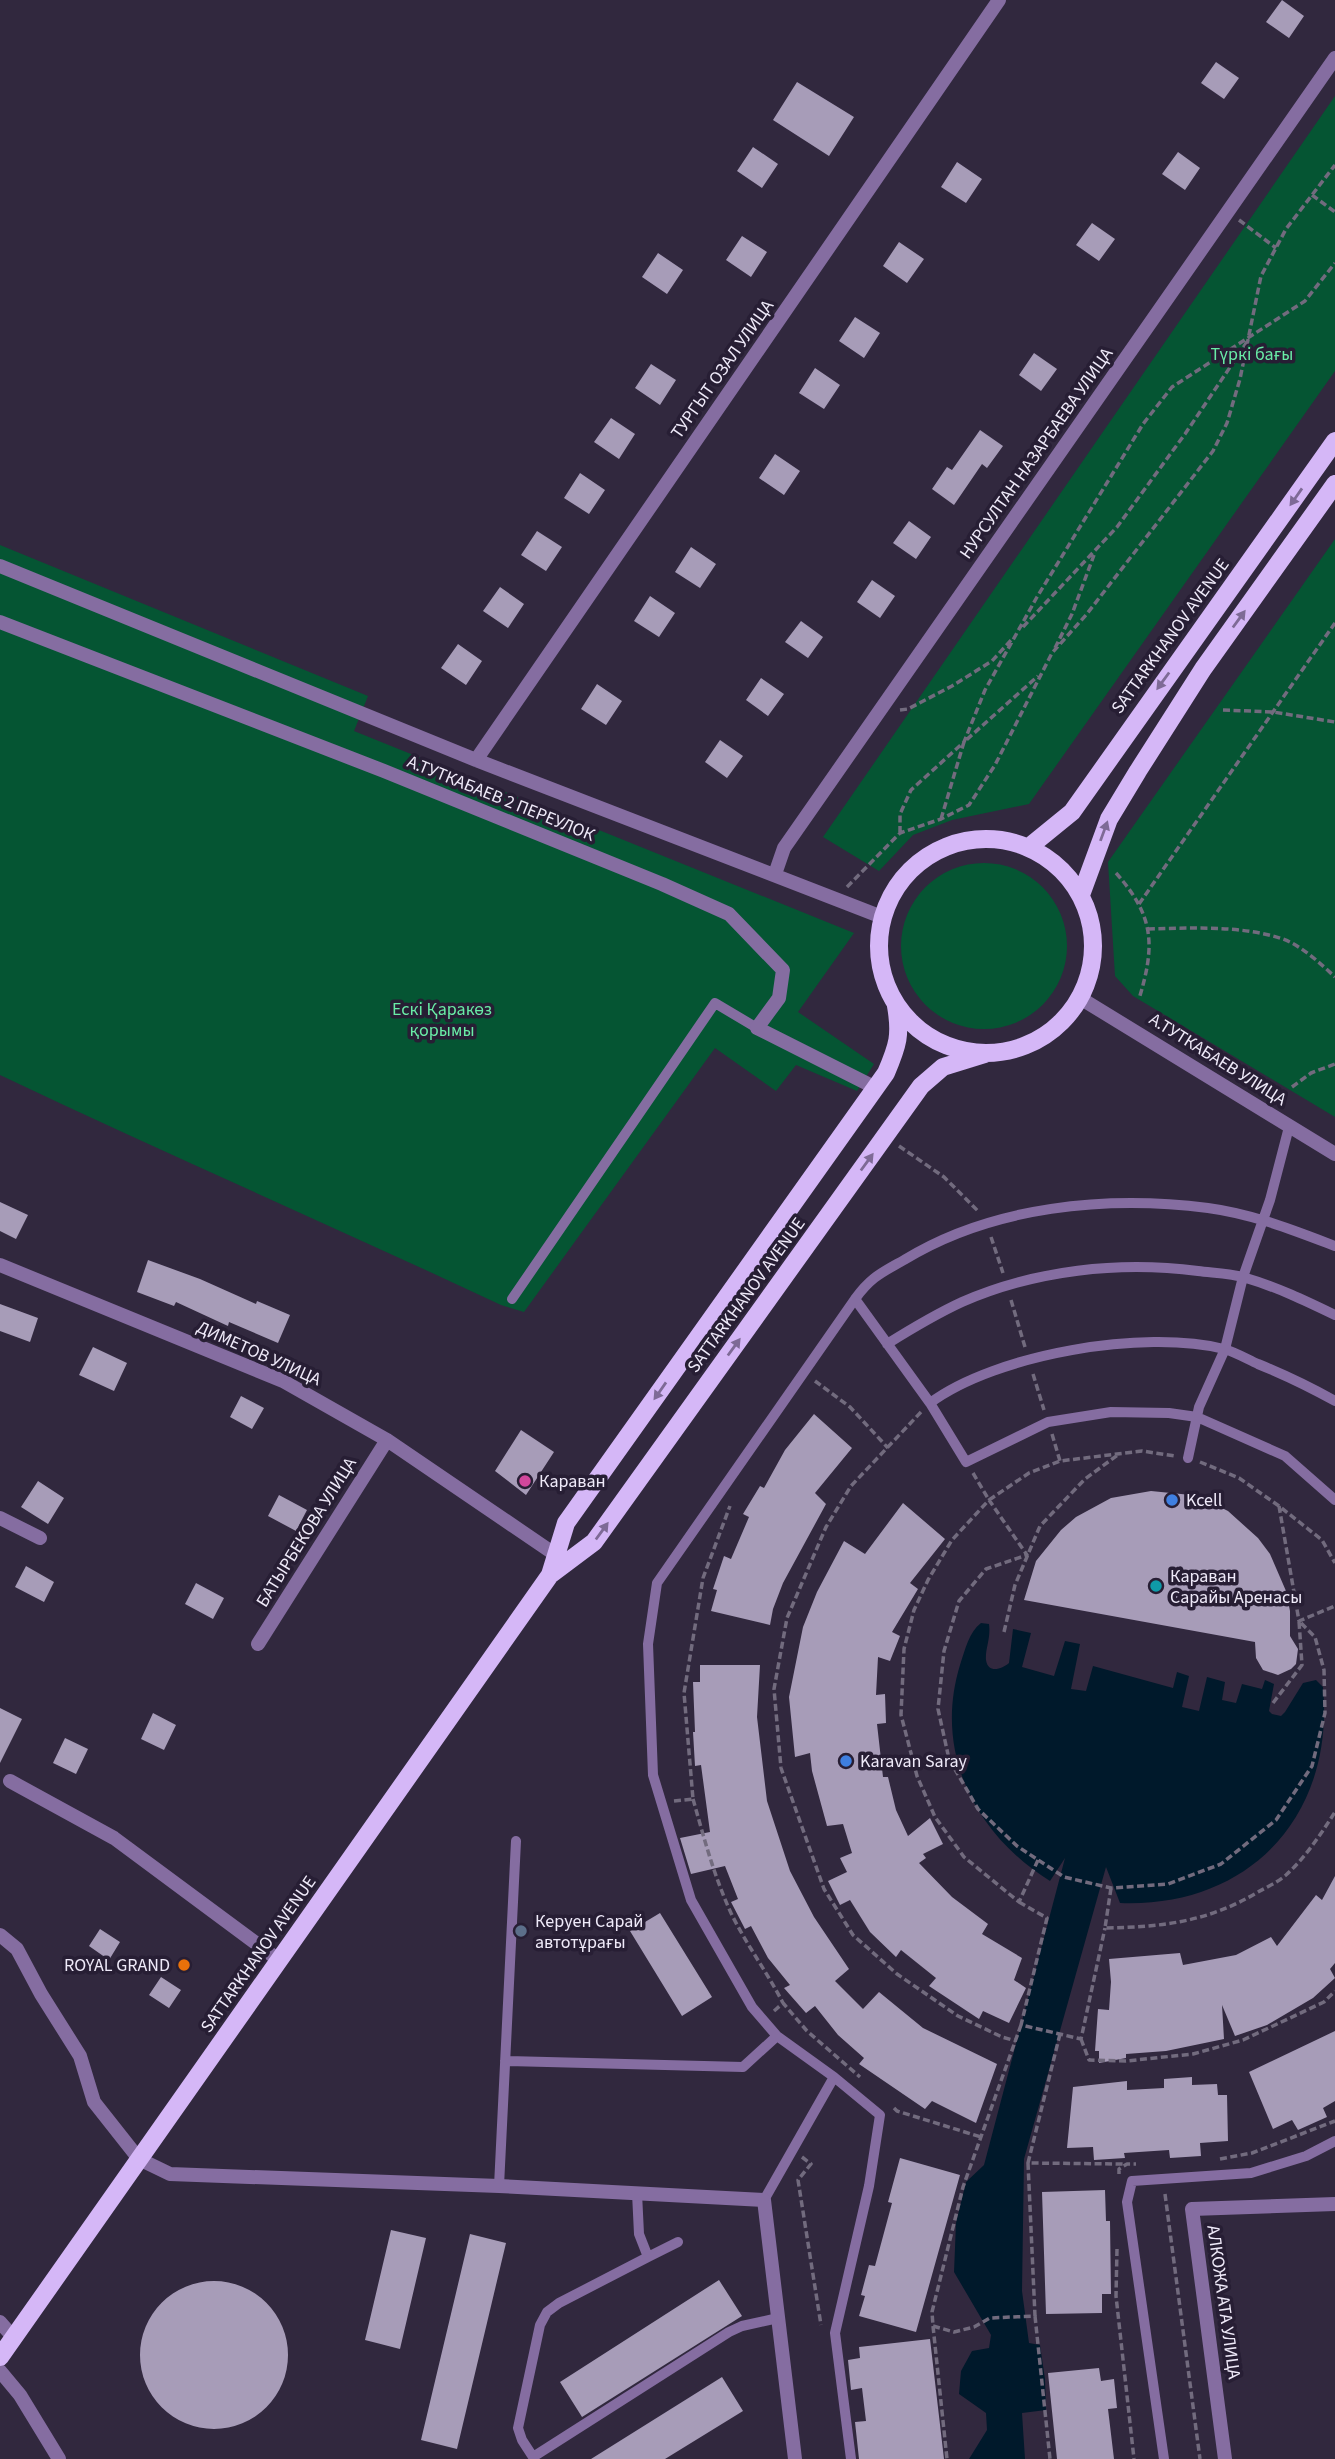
<svg xmlns="http://www.w3.org/2000/svg" width="1335" height="2459" viewBox="0 0 1335 2459" font-family="'Source Sans 3',sans-serif">
<style>
.green{fill:#055533}
.water{fill:#00192b}
.building{fill:#a79cb8}
.lines{fill:none;stroke-linecap:round;stroke-linejoin:round}
.path{stroke:#726b7e;stroke-width:3.5;stroke-dasharray:7 3.5;stroke-linecap:butt}
.service{stroke:#856da1;stroke-width:10}
.minor{stroke:#856da1;stroke-width:14}
.primary{stroke:#d5b7f7;stroke-width:18}
.oneway{fill:#7e6a96}
.hotel-dot{fill:#d1479c;stroke:#271e34;stroke-width:2.5}
.shop-dot{fill:#3f7fe0;stroke:#271e34;stroke-width:2.5}
.culture-dot{fill:#0f9aa8;stroke:#271e34;stroke-width:2.5}
.service-dot{fill:#5c6f8a;stroke:#271e34;stroke-width:2.5}
.food-dot{fill:#e8710a;stroke:#271e34;stroke-width:2.5}
.labels{text-anchor:middle;stroke-width:7;stroke-linejoin:round;paint-order:stroke}
.park-label{font-size:18px;fill:#69eca6;stroke:#271e34}
.street-label{font-size:18px;fill:#efeaf9;stroke:#271e34}
.poi-label{font-size:18px;fill:#efeaf9;stroke:#271e34;text-anchor:start}
</style>
<rect width="100%" height="100%" fill="#31283e"/>
<path class="green" d="M1335 96V371L1029 804 952 820 913 835 879 871 823 837Z
M1335 539V1117L1133 996 1115 976 1108 862Z
M0 545 368 696 354 731 854 933 798 1012 874 1064 857 1091 796 1065 776 1091 715 1048 524 1312 501 1305C335 1227 166 1154 0 1075Z
M901 946a83 83 0 1 1 166 0a83 83 0 1 1-166 0Z"/>
<path class="water" d="M981 1623 989 1624C991 1638 985 1649 986 1660 988 1674 1002 1669 1009 1663L1013 1629 1031 1633 1022 1667 1054 1676 1065 1641 1080 1644 1071 1689 1086 1691 1093 1666 1173 1688 1177 1672 1189 1676 1182 1707 1199 1711 1207 1677 1225 1682 1222 1700 1236 1703 1242 1684 1262 1689 1265 1680 1274 1684 1269 1711 1272 1714 1281 1716 1285 1712 1303 1683 1316 1680 1323 1687C1335 1816 1249 1908 1120 1903L1106 1867 1024 2159 1022 2291 1029 2343 1040 2345 1045 2379 1046 2410 1022 2413 1025 2459H969L987 2430 986 2413 959 2394 961 2371 972 2351 989 2348 991 2335 954 2272 956 2223 966 2182 984 2165 1065 1858 1050 1881C976 1835 933 1753 960 1665 965 1650 969 1632 981 1623Z"/>
<path class="building" d="M1282 0 1304 16 1289 38 1266 22Z
M1216 62 1239 78 1224 99 1201 83Z
M797 82 854 117 829 156 773 120Z
M753 147 778 164 762 188 737 171Z
M1178 152 1200 168 1185 190 1162 174Z
M957 162 982 179 966 203 941 187Z
M1092 223 1115 239 1099 261 1076 245Z
M742 236 767 252 751 277 726 260Z
M899 242 924 259 907 283 883 266Z
M658 253 683 270 667 294 642 277Z
M855 317 880 333 864 358 839 341Z
M1034 353 1057 369 1041 391 1019 375Z
M651 364 676 380 660 405 635 388Z
M815 368 840 385 824 409 799 393Z
M611 418 635 434 619 459 594 442Z
M980 430 1003 446 987 468 982 464 954 505 932 489 947 467 952 470Z
M775 454 800 471 784 495 759 478Z
M580 473 605 490 589 514 564 498Z
M909 521 931 537 916 559 893 543Z
M537 531 562 547 546 571 521 555Z
M691 547 716 564 700 588 675 572Z
M872 580 895 596 880 618 857 602Z
M500 587 524 604 508 628 483 611Z
M650 596 675 613 659 637 634 621Z
M801 621 823 637 808 658 785 642Z
M458 644 482 661 466 685 441 668Z
M761 678 784 694 768 716 746 700Z
M597 684 622 701 606 725 581 709Z
M720 740 743 756 727 778 705 762Z
M0 1202 28 1215 16 1239 0 1231Z
M148 1260 200 1279 256 1304 257 1301 290 1315 278 1343 229 1322 228 1326 176 1302 174 1306 137 1292Z
M0 1304 38 1318 30 1342 0 1331Z
M93 1347 127 1363 114 1391 79 1375Z
M241 1396 264 1408 252 1429 230 1417Z
M814 1414 852 1448 815 1493 826 1504 783 1583 773 1609 770 1625 711 1611 717 1590 713 1589 724 1556 731 1559 749 1517 743 1514 760 1486 764 1488 785 1450Z
M521 1430 554 1452 526 1495 495 1471Z
M38 1481 64 1498 48 1524 21 1507Z
M1151 1491 1191 1495 1210 1502 1228 1511 1258 1538 1270 1554 1286 1591 1290 1611V1636L1298 1649 1296 1664 1291 1669 1278 1675 1263 1670 1256 1658 1255 1642 1024 1600 1036 1561 1061 1530 1076 1517 1111 1498Z
M279 1495 307 1510 296 1531 268 1516Z
M903 1503 945 1539 910 1583 918 1589 892 1632 900 1636 890 1661 878 1657 876 1695 885 1694 886 1723 877 1724 883 1777H888L896 1810 908 1836 930 1818 943 1844 923 1854 926 1858 919 1863 952 1897 988 1924 982 1934 1022 1958 1014 1980 1026 1988 1009 2023 983 2011 979 2019 929 1986 936 1978 901 1950 896 1957 870 1932 850 1900 840 1905 828 1881 847 1872 840 1858 852 1853 843 1824 827 1826 812 1771 810 1753 795 1757 789 1697 803 1627 817 1592 844 1541 865 1554Z
M26 1566 54 1582 44 1602 15 1587Z
M196 1583 224 1598 213 1619 185 1604Z
M700 1665H760L757 1717 767 1801 790 1871 814 1917 849 1969 835 1981 863 2009 879 1992 923 2028 997 2064 976 2123 932 2101 925 2109 859 2064 864 2058 838 2035 815 2006 806 2013 784 1988 790 1985 768 1958 751 1926 745 1929 731 1902 738 1899 725 1866 691 1874 680 1838 710 1832 701 1765 695 1766 693 1732H695L693 1682H700Z
M0 1708 22 1719 0 1763Z
M153 1713 176 1725 164 1750 141 1739Z
M65 1738 88 1749 76 1774 53 1763Z
M1335 1876V1963L1330 1969 1335 1978 1313 1998 1267 2025 1235 2036 1222 2005 1224 2039 1166 2051 1126 2054V2058L1099 2063V2051H1095L1098 2009 1109 2010 1111 1982 1109 1959 1180 1953 1183 1965 1236 1955 1271 1937 1277 1946 1316 1895 1322 1900Z
M660 1913 712 1997 682 2016 630 1931Z
M100 1929 120 1942 109 1960 89 1946Z
M161 1977 181 1990 169 2008 149 1995Z
M1335 2031V2101L1323 2108 1327 2117 1298 2130 1292 2120 1273 2129 1249 2072Z
M1192 2077V2085L1217 2084 1218 2095H1227L1228 2141 1200 2143 1201 2156 1170 2158 1169 2150 1124 2153 1125 2158 1094 2160 1093 2147 1067 2148 1073 2087 1127 2081V2090L1164 2088V2079Z
M900 2158 960 2175 916 2332 859 2316 865 2296 861 2295 869 2265 875 2266 892 2203 888 2202Z
M1105 2190 1106 2221H1110L1111 2294H1102V2313L1046 2314 1042 2192Z
M391 2230 426 2238 400 2349 365 2340Z
M470 2234 506 2243 457 2449 421 2440Z
M719 2280 742 2316 582 2417 560 2382Z
M140 2355a74 74 0 1 1 148 0a74 74 0 1 1-148 0Z
M930 2339 944 2459H859L855 2422 866 2421 862 2388 851 2390 848 2360 860 2358 859 2347Z
M1099 2368 1101 2381 1114 2379 1117 2408 1108 2409 1114 2459H1057L1048 2373Z
M722 2377 743 2411 665 2459H591Z"/>
<g class="lines">
<path class="path" d="M1312 195 1335 212
M1239 220 1276 248
M1023 627 1117 527 1185 434 1247 342
M1055 648 1072 614 1094 555
M900 710 908 709 952 686 992 661 1013 638
M1223 710 1273 712 1335 722
M941 819 964 742 1038 676
M900 833V814L911 790 964 742 985 690 1037 597 1143 424 1172 387 1305 301 1335 263
M1116 873C1155 917 1155 946 1139 999
M847 887 900 833 941 819 969 805 995 765 1052 653 1086 615 1213 451 1227 423 1240 379 1261 276 1286 229 1335 165
M1139 904 1335 623
M1148 929C1192 928 1240 925 1283 939 1302 946 1321 964 1335 977
M1292 1087 1311 1073 1335 1064
M899 1146 944 1177 979 1212
M991 1237 1003 1273
M1011 1300 1025 1347
M1033 1374 1044 1410
M815 1381 850 1407 888 1448
M921 1412 851 1486 826 1527 787 1618 774 1689 781 1768 824 1889 853 1935 897 1974 958 2016 1002 2037 1016 2041
M1052 1434 1060 1461
M1200 1462 1239 1478 1279 1506 1322 1540 1335 1563
M973 1473 989 1500 1029 1473 1060 1461 1142 1451 1175 1456
M1279 1506 1299 1621 1335 1606
M1004 1632 1015 1585 1040 1526 1085 1479 1119 1454
M1273 1703 1302 1665 1299 1621
M693 1799C704 1838 714 1876 731 1913 746 1944 767 1972 783 2003
M674 1801 693 1799 684 1693 703 1578 730 1506
M1038 1860 1019 1902 964 1857 935 1817 917 1776 901 1715 904 1649 914 1610 928 1580 952 1540 989 1500 1027 1555 986 1569 959 1601 944 1651 938 1709 949 1759 978 1809 1017 1846 1064 1877 1111 1888 1168 1884 1221 1864 1276 1820 1312 1766 1325 1713 1324 1670 1315 1637 1299 1621
M1111 1888 1105 1928C1162 1927 1208 1922 1258 1892 1267 1887 1278 1882 1286 1875 1305 1858 1321 1834 1335 1812
M1019 1902 1047 1918 1021 2025 1081 2039 1105 1928
M774 2011 783 2003 807 2031 860 2077
M1021 2025 963 2187 932 2312 933 2326 954 2332 974 2327 990 2318 1035 2316 1028 2163
M1060 2034 1028 2163 1124 2164
M1081 2039 1089 2060 1126 2061 1193 2054 1243 2040 1324 2002 1335 1991
M894 2108 897 2111 981 2137
M802 2157 811 2164 798 2180 821 2325
M1220 2159 1252 2153 1335 2121
M1119 2174V2169L1127 2164H1136
M1165 2194 1200 2459
M1117 2249 1116 2296 1134 2459
M1035 2316 1050 2459
M933 2326 947 2459"/>
<path class="service" d="M512 1299 715 1003 757 1028
M855 1299C871 1277 881 1273 904 1260 992 1206 1107 1195 1208 1208 1253 1214 1293 1230 1335 1246
M887 1344C911 1329 936 1314 962 1302 1035 1270 1119 1261 1198 1271 1214 1273 1231 1273 1246 1278 1277 1287 1306 1301 1335 1315
M930 1403C996 1354 1144 1329 1224 1349 1235 1352 1247 1359 1258 1364 1285 1375 1310 1387 1335 1401
M1188 1458 1199 1407 1225 1349 1243 1277 1270 1200 1289 1127
M505 2061 743 2067 777 2036
M834 2077 880 2115 869 2186 835 2333 851 2459
M499 2186 516 1841
M764 2200 834 2077 777 2036 752 2007 691 1900 653 1775 648 1644 657 1583 855 1299 930 1403 966 1462 1048 1422 1111 1412 1169 1413 1197 1417 1285 1456 1335 1500
M648 2257 678 2242
M533 2457 522 2440 518 2428 540 2325 547 2312 559 2303 648 2257 639 2234 637 2193
M534 2459 533 2457 729 2332 742 2326 778 2318
M1164 2459 1127 2202 1132 2181 1251 2173 1306 2156 1335 2141"/>
<path class="minor" d="M0 566 476 760 882 917
M0 622 384 771 662 884 729 914 783 970 779 998 757 1028 876 1088
M476 760 999 0
M775 874 784 848 1335 58
M1080 998 1335 1154
M0 1265 283 1381 387 1440 556 1555
M0 1518 40 1538
M258 1644 387 1440
M10 1781 114 1838 280 1961
M0 1935 17 1949 41 1994 80 2056 94 2102 139 2159 170 2174 499 2186 764 2200 795 2459
M0 2322 14 2338
M0 2371 20 2395 59 2459
M1225 2459 1192 2209 1335 2204"/>
<path class="primary" d="M879 946a107 107 0 1 1 214 0a107 107 0 1 1-214 0Z
M1029 847 1072 812 1335 441
M1081 895 1109 819 1138 771 1203 669 1335 484
M550 1575 566 1523 886 1073C898 1045 901 1035 896 1006
M0 2357 550 1575 594 1542 921 1086 943 1067 985 1054"/>
</g>
<defs><path id="oneway-solid" d="M-6-.8H1V-3.2L6.5 0L1 3.2V.8H-6Z" transform="scale(1.75)"/></defs>
<g class="oneway">
<use href="#oneway-solid" transform="translate(1296 497) rotate(125)"/>
<use href="#oneway-solid" transform="translate(1239 619) rotate(-54)"/>
<use href="#oneway-solid" transform="translate(1163 681) rotate(126)"/>
<use href="#oneway-solid" transform="translate(1104 831) rotate(-70)"/>
<use href="#oneway-solid" transform="translate(867 1162) rotate(-54)"/>
<use href="#oneway-solid" transform="translate(734 1347) rotate(-54)"/>
<use href="#oneway-solid" transform="translate(660 1391) rotate(125)"/>
<use href="#oneway-solid" transform="translate(602 1531) rotate(-54)"/>
</g>
<circle class="hotel-dot" cx="525" cy="1481" r="7"/>
<g class="shop-dot">
<circle cx="1172" cy="1500" r="7"/>
<circle cx="846" cy="1761" r="7"/>
</g>
<circle class="culture-dot" cx="1156" cy="1586" r="7"/>
<circle class="service-dot" cx="521" cy="1931" r="7"/>
<circle class="food-dot" cx="184" cy="1965" r="7"/>
<g class="labels">
<g class="park-label">
<text x="1252" y="360">Түркі бағы</text>
<text x="442" y="1015">Ескі Қаракөз<tspan x="442" dy="21">қорымы</tspan></text>
</g>
<g class="street-label">
<text transform="translate(722 369) rotate(-55)" y="6">ТУРГЫТ ОЗАЛ УЛИЦА</text>
<text transform="translate(1036 453) rotate(-55)" y="6">НУРСУЛТАН НАЗАРБАЕВА УЛИЦА</text>
<text transform="translate(1170 636) rotate(-54)" y="6">SATTARKHANOV AVENUE</text>
<text transform="translate(501 798) rotate(22)" y="6">А.ТУТКАБАЕВ 2 ПЕРЕУЛОК</text>
<text transform="translate(1218 1059) rotate(32)" y="6">А.ТУТКАБАЕВ УЛИЦА</text>
<text transform="translate(746 1295) rotate(-54)" y="6">SATTARKHANOV AVENUE</text>
<text transform="translate(259 1353) rotate(24)" y="6">ДИМЕТОВ УЛИЦА</text>
<text transform="translate(306 1532) rotate(-58)" y="6">БАТЫРБЕКОВА УЛИЦА</text>
<text transform="translate(258 1954) rotate(-55)" y="6">SATTARKHANOV AVENUE</text>
<text transform="translate(1224 2302) rotate(82)" y="6">АЛКОЖА АТА УЛИЦА</text>
</g>
<g class="poi-label">
<text x="539" y="1487">Караван</text>
<text x="1186" y="1506">Kcell</text>
<text x="1170" y="1582">Караван<tspan x="1170" dy="21">Сарайы Аренасы</tspan></text>
<text x="860" y="1767">Karavan Saray</text>
<text x="535" y="1927">Керуен Сарай<tspan x="535" dy="21">автотұрағы</tspan></text>
<text x="170" y="1971" text-anchor="end">ROYAL GRAND</text>
</g>
</g>
</svg>
